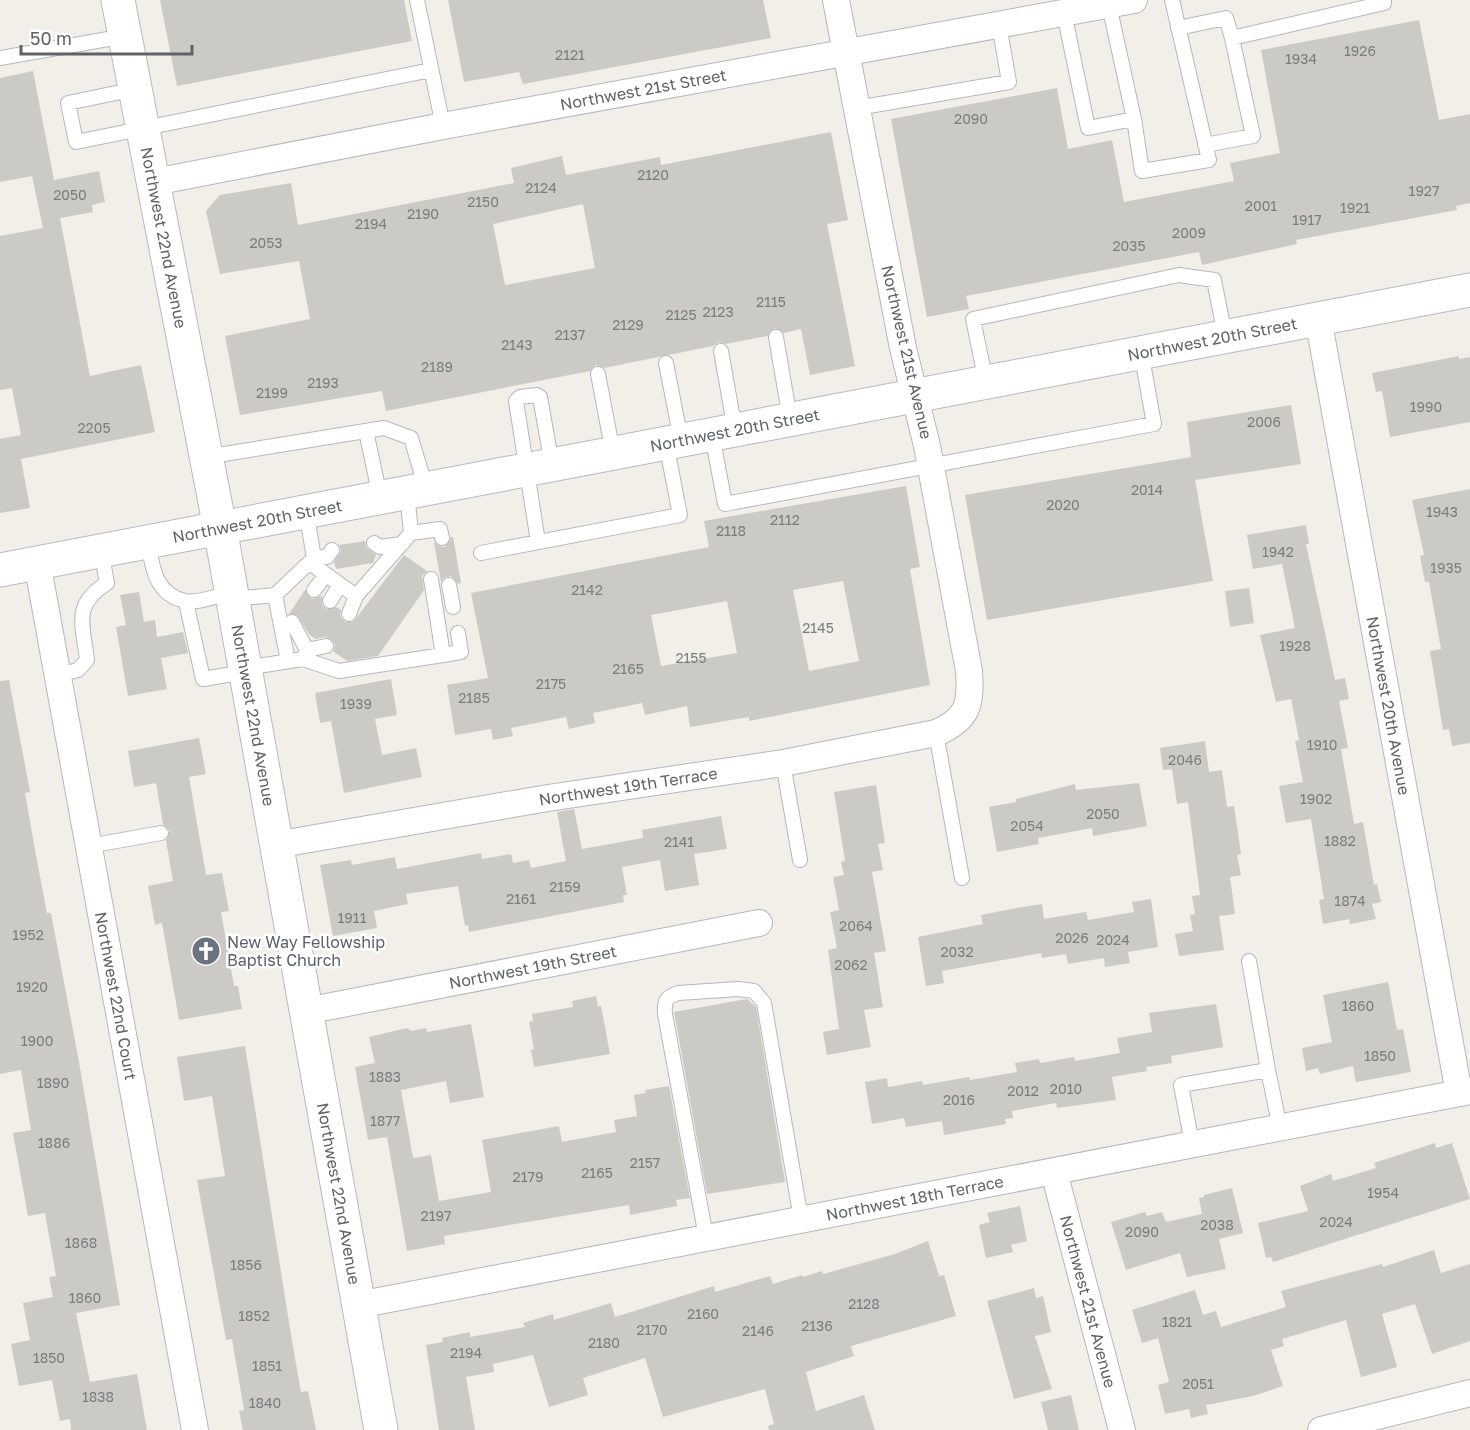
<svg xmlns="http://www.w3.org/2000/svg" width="1470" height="1430" viewBox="0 0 1470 1430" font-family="'Golos Text',sans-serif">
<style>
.building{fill:#cccac5;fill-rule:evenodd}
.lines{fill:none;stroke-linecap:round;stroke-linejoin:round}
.lane-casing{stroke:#b5b8bc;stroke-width:16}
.street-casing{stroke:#b5b8bc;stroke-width:28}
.secondary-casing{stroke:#b6babf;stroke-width:35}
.lane{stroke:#fff;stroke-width:14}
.street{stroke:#fff;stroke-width:26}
.secondary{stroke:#fff;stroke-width:33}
.labels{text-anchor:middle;stroke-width:5;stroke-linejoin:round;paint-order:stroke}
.number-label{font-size:14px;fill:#7a7d7f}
.street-label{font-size:16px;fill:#5f6368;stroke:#fff}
.worship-label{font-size:16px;fill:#5b616d;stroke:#fff;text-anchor:start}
</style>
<rect width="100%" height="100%" fill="#f1efe8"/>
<path class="building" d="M160 0H404L412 41 177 86Z
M448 0H763L771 38 523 84 519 72 464 82Z
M1419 20 1439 120 1470 114V203L1456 206 1457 210 1296 240 1297 244 1202 265 1199 252 966 296 969 309 927 317 891 119 1057 88 1068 149 1112 140 1124 202 1234 181 1230 163 1280 153 1261 50Z
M33 71 54 180 99 171 105 202 92 205 93 212 60 218 90 376 141 365 155 432 21 459 30 508 0 513V439L21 435 12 388 0 390V236L43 228 32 176 0 182V78Z
M831 132 848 220 827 224 855 366 810 375 801 329 784 333 775 328 767 336 726 344 719 342 713 346 604 368 596 365 590 371 386 411 382 391 240 415 225 336 310 319 299 261 220 274 206 211 220 195 291 183 298 225 514 183 511 168 562 156 566 175 660 157 661 165ZM583 204 595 268 505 285 493 224Z
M1459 356V359L1470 357V422L1390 437 1382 391 1376 392 1372 373Z
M1291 405 1301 464 1195 480 1213 581 987 620 965 495 1191 457 1187 422Z
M906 486 920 567 910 569 930 685 749 721V717L690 727 687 706 645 715 642 703 593 713 595 723 569 729 566 717 511 728 513 736 493 740 491 729 455 735 447 685 488 678 471 593 709 547 704 521ZM843 581 859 661 809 671 793 590ZM727 601 737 653 661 666 651 615Z
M1470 489V743L1452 746 1449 729 1443 730 1430 651 1441 649 1429 582H1425L1420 556 1424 555 1412 500Z
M1306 525 1309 544H1306L1335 680 1345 678 1349 699 1339 701 1348 748 1341 749 1354 824 1363 822 1374 885 1377 884 1381 902 1372 904 1376 919 1350 924 1349 919 1323 924 1319 900 1324 899 1311 819 1286 823 1279 786 1303 782 1295 741 1299 740 1291 699 1276 702 1260 635 1295 628 1282 564 1253 569 1247 535Z
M451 537H453L461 583 458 584 451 576 444 578 441 582 434 542 439 546 445 547Z
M365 541 366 547 376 555 373 563 336 569 334 562 341 551 339 545Z
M404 555 427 571 422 576 424 590 378 656 347 661 333 651 335 645 332 640 325 637 315 639 309 634 297 615 289 614 305 590 312 599 322 596V605L326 609 336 607 341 610 340 616 345 622 354 621Z
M1249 588 1254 623 1230 627 1225 591Z
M139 592 144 622 155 620 157 637 183 632 188 653 161 658 167 689 128 696 116 627 126 625 120 595Z
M391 679 397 715 375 719 382 755 416 748 422 777 344 793 331 721 320 723 315 693Z
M9 680 30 792 25 793 35 850 47 913H51L79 1062 120 1305 76 1313 90 1382 137 1374 147 1430H71L70 1419 60 1421 52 1380 19 1386 11 1344 30 1340 23 1303 53 1297 49 1277 56 1276 45 1213 28 1216 13 1133 31 1130 21 1070 0 1074V681Z
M199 738 206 774 189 777 206 875 222 873 229 911 221 912 234 986H238L242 1009 179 1020 162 923 155 925 148 886 173 881 166 840 170 831 163 824 156 783 134 787 128 751Z
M1205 741 1209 772 1222 770 1227 807 1234 806 1241 854 1237 855 1241 875 1230 877 1235 914 1219 916 1224 950 1179 956 1175 934 1193 931 1190 915 1195 914 1192 896 1200 895 1188 802 1177 804 1172 769 1163 770 1160 748Z
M1139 783 1147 826 1093 836 1092 828 1038 838 1039 844 997 852 989 807 1016 802V799L1075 784 1076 790Z
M876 785 885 843 878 844 883 870 872 872 886 951 874 953 883 1007 864 1010 871 1047 827 1055 823 1032 839 1029 828 950 837 948 830 912 839 910 833 877 844 875 841 862 845 861 834 792Z
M574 809 582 849 643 838 642 830 721 816 727 849 694 854 699 885 665 891 660 860 622 867 627 895H623L624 902 469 932 468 925 465 926 458 886 406 894 408 904 374 911 377 928 333 936 320 865 351 860 352 865 395 857 397 869 481 853 482 859 511 854 513 863 529 860 531 868 566 861 557 812Z
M1151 899 1158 947 1128 952 1130 963 1105 967 1104 958 1068 964 1066 954 1042 958 1041 953 942 971 944 983 926 986 918 937 983 924 981 915 1016 908 1042 904 1044 919 1086 912 1088 920 1134 912 1132 902Z
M1388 982 1397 1030 1403 1029 1411 1072 1356 1082 1353 1066 1320 1074 1318 1068 1306 1071 1302 1048 1332 1042 1323 995Z
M596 996 598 1006H601L610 1054 534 1067 531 1050 534 1049 529 1022 533 1021 532 1014 573 1007 572 1001Z
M747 999 756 1007 785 1182 707 1194 674 1012Z
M1216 1004 1223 1047 1171 1056 1172 1063 1146 1067 1147 1071 1112 1077 1116 1100 1057 1108 1056 1103 1012 1111 1013 1118 1005 1119 1006 1124 944 1135 942 1121 906 1127 904 1118 872 1124 865 1082 887 1078 888 1087 922 1081 923 1085 969 1077 970 1080 1017 1072 1015 1063 1039 1059 1040 1063 1074 1057 1075 1061 1120 1053 1117 1038 1152 1032 1149 1013Z
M471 1024 484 1097 450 1103 446 1081 401 1090 413 1158 431 1155 439 1201 491 1192 482 1140 559 1126 562 1142 616 1132 614 1120 637 1116 634 1095 646 1093 645 1090 669 1086 690 1198 676 1200 677 1206 630 1215 629 1205 444 1236 445 1244 407 1251 387 1137 368 1140 355 1067 375 1063 369 1037 407 1028 411 1031 426 1028 427 1032Z
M245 1046 292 1341 301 1392 308 1391 316 1430H243L239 1411 244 1410 232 1339 226 1340 197 1180 225 1176 212 1096 184 1101 177 1057Z
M1435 1143 1436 1148 1452 1143 1470 1199 1273 1262 1271 1257 1266 1258 1258 1223 1308 1211 1300 1186 1331 1174 1333 1181 1376 1168 1374 1163Z
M1232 1188 1243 1233 1219 1239 1226 1269 1187 1277 1180 1253 1126 1270 1111 1222 1145 1212 1147 1216 1162 1212 1166 1222 1202 1214 1199 1198 1204 1197V1195Z
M1020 1206 1027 1241 1011 1245 1013 1252 986 1258 979 1225 990 1222 987 1213Z
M928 1241 939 1276 944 1275 956 1316 851 1346 854 1356 806 1372 816 1411 864 1395 875 1430H769L768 1426 774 1424 765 1389 663 1417 645 1358 583 1378 588 1395 549 1407 533 1355 493 1364 494 1372 466 1377 475 1430H439L426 1345 443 1342 442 1338 470 1332V1337L525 1327 523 1323 553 1314 554 1320 611 1303 615 1317 714 1286 715 1292 770 1276 773 1284 802 1275 803 1277 822 1271 823 1274 895 1254Z
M1434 1250 1441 1273 1470 1264V1341L1432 1354 1415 1304 1382 1314 1397 1367 1361 1377 1346 1320 1282 1339 1284 1346 1271 1350 1283 1386 1253 1396 1206 1405 1208 1414 1191 1418 1189 1409 1165 1414 1158 1385 1169 1382 1158 1338 1142 1343 1132 1310 1195 1290 1203 1315 1216 1311 1221 1327 1286 1307 1281 1291 1382 1264 1383 1267Z
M1034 1288 1036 1298 1043 1296 1051 1332 1035 1336 1052 1389 1014 1399 987 1301Z
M1071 1395 1079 1430H1048L1041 1402Z"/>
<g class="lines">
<g class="lane-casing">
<path id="lane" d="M417 0 443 126
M1109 5 1134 119 1142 171 1209 160 1172 0
M1064 13 1088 128 1134 119
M1178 28 1226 18 1232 38 1384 3V0
M0 58 125 36
M135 89 68 103 76 142 431 70
M857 108 1009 82 999 24
M1205 145 1253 136 1232 38
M776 337 790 419
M721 351 735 430
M666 363 681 440
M598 374 613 453
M986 382 973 319 1179 275 1214 280 1225 336
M366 431 380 497
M712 435 725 504 1154 424 1141 352
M206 457 384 428 411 438 426 488
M411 533 440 529 442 538
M148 541C152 567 155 594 185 601 197 604 219 595 231 593
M538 542 516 401 520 397 537 395 540 397 552 465
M374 543 380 547 402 544
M481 553 680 515 666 443
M314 558 327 557 332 550
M310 563 356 596 411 533 407 492
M449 585 453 607
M314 590 326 575
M275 595 288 661
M232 599 275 595 314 558 306 511
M330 601 340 585
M186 602 203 679 245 672
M349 614 356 596
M292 622 307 650
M443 655 461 652 458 633
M304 657 307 650 326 646
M245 668 303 659 339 671 443 655 431 579
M58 675 78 670 87 660C83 624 72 605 107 583L101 550
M936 733 962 878
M783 763 800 860
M89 846 161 833
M1249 961 1268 1070
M1192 1144 1181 1085 1268 1070 1280 1128
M706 1237 665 1014C664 1001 666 997 678 993L738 989 754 991 764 1003 801 1219"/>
</g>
<g class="street-casing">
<g id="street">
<path id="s1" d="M154 182 443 126 1134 0"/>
<path id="s2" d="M1318 318 1459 1093"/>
<path id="s3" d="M37 562 195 1430"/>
<path id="s4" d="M275 845 548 798 783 763 936 733C969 719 971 704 969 671L927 446 903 348 836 0"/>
<path id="s5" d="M306 1011 759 923"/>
<path id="s6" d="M1054 1172 1122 1430"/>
<path id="s7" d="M358 1305 1470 1091"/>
<path d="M1321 1430 1470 1393"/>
</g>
</g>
<g class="secondary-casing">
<g id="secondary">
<path id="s8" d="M118 0 220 528 381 1430"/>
<path id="s9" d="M0 570 1470 290"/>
</g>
</g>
<use href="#lane" class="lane"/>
<use href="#street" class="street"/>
<use href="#secondary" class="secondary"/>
</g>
<defs>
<g id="church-disc" transform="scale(1.5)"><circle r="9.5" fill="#6b7280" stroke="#fff"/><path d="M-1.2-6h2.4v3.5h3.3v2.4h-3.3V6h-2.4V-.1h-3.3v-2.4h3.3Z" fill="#fff"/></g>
</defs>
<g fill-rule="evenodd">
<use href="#church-disc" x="206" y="951"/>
</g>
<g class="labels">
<g class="number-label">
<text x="1360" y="56">1926</text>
<text x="570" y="60">2121</text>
<text x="1301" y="64">1934</text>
<text x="971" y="124">2090</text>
<text x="653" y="180">2120</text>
<text x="541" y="193">2124</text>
<text x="1424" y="196">1927</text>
<text x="70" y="200">2050</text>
<text x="483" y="207">2150</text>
<text x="1261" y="211">2001</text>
<text x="1355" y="213">1921</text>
<text x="423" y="219">2190</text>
<text x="1307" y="225">1917</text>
<text x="371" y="229">2194</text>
<text x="1189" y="238">2009</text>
<text x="266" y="248">2053</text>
<text x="1129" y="251">2035</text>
<text x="771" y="307">2115</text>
<text x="718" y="317">2123</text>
<text x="681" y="320">2125</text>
<text x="628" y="330">2129</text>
<text x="570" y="340">2137</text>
<text x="517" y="350">2143</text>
<text x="437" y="372">2189</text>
<text x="323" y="388">2193</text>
<text x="272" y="398">2199</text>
<text x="1426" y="412">1990</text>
<text x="1264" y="427">2006</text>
<text x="94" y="433">2205</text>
<text x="1147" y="495">2014</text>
<text x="1063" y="510">2020</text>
<text x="1442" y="517">1943</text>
<text x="785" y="525">2112</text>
<text x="731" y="536">2118</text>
<text x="1278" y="557">1942</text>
<text x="1446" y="573">1935</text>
<text x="587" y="595">2142</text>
<text x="818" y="633">2145</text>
<text x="1295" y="651">1928</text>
<text x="691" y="663">2155</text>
<text x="628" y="674">2165</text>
<text x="551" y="689">2175</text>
<text x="474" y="703">2185</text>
<text x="356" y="709">1939</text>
<text x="1322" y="750">1910</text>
<text x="1185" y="765">2046</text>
<text x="1316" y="804">1902</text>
<text x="1103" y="819">2050</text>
<text x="1027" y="831">2054</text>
<text x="1340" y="846">1882</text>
<text x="679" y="847">2141</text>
<text x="565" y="892">2159</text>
<text x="521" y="904">2161</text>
<text x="1350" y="906">1874</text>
<text x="352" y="923">1911</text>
<text x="856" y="931">2064</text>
<text x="28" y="940">1952</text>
<text x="1072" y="943">2026</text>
<text x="1113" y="945">2024</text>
<text x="957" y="957">2032</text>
<text x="851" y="970">2062</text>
<text x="32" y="992">1920</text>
<text x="1358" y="1011">1860</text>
<text x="37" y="1046">1900</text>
<text x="1380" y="1061">1850</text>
<text x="385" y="1082">1883</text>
<text x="53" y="1088">1890</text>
<text x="1066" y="1094">2010</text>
<text x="1023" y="1096">2012</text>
<text x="959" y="1105">2016</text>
<text x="385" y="1126">1877</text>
<text x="54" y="1148">1886</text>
<text x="645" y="1168">2157</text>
<text x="597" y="1178">2165</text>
<text x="528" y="1182">2179</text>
<text x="1383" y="1198">1954</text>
<text x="436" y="1221">2197</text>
<text x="1336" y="1227">2024</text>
<text x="1217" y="1230">2038</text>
<text x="1142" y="1237">2090</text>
<text x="81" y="1248">1868</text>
<text x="246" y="1270">1856</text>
<text x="85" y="1303">1860</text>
<text x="864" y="1309">2128</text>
<text x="703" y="1319">2160</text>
<text x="254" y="1321">1852</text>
<text x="1177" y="1327">1821</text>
<text x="817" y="1331">2136</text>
<text x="652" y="1335">2170</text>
<text x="758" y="1336">2146</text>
<text x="604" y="1348">2180</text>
<text x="466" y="1358">2194</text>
<text x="49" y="1363">1850</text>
<text x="267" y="1371">1851</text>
<text x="1198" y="1389">2051</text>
<text x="98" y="1402">1838</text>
<text x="265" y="1408">1840</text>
</g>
<g class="street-label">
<text dy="6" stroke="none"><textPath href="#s1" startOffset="498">Northwest 21st Street</textPath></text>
<text dy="6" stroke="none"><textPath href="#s8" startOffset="242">Northwest 22nd Avenue</textPath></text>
<text dy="6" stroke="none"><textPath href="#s9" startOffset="1234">Northwest 20th Street</textPath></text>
<text transform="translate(907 352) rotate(77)" y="6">Northwest 21st Avenue</text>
<text dy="6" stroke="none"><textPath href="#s9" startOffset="748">Northwest 20th Street</textPath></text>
<text dy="6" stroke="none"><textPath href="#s9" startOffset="262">Northwest 20th Street</textPath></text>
<text dy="6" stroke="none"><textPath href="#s2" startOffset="394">Northwest 20th Avenue</textPath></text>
<text dy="6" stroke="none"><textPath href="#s8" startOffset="728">Northwest 22nd Avenue</textPath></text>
<text dy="6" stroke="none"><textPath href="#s4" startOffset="358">Northwest 19th Terrace</textPath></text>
<text dy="6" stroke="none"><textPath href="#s5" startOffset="231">Northwest 19th Street</textPath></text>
<text dy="6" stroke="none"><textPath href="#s3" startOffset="441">Northwest 22nd Court</textPath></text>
<text dy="6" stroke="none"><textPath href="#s8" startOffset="1214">Northwest 22nd Avenue</textPath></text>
<text dy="6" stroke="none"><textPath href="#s7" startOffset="567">Northwest 18th Terrace</textPath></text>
<text dy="6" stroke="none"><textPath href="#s6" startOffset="134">Northwest 21st Avenue</textPath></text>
</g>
<g class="worship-label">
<text x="227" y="948">New Way Fellowship<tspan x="227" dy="18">Baptist Church</tspan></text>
</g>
</g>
<path d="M21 45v9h171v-9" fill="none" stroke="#5f6368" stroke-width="3"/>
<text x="30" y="45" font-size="18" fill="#5f6368" stroke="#ffffff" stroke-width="4.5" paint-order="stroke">50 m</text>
</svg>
